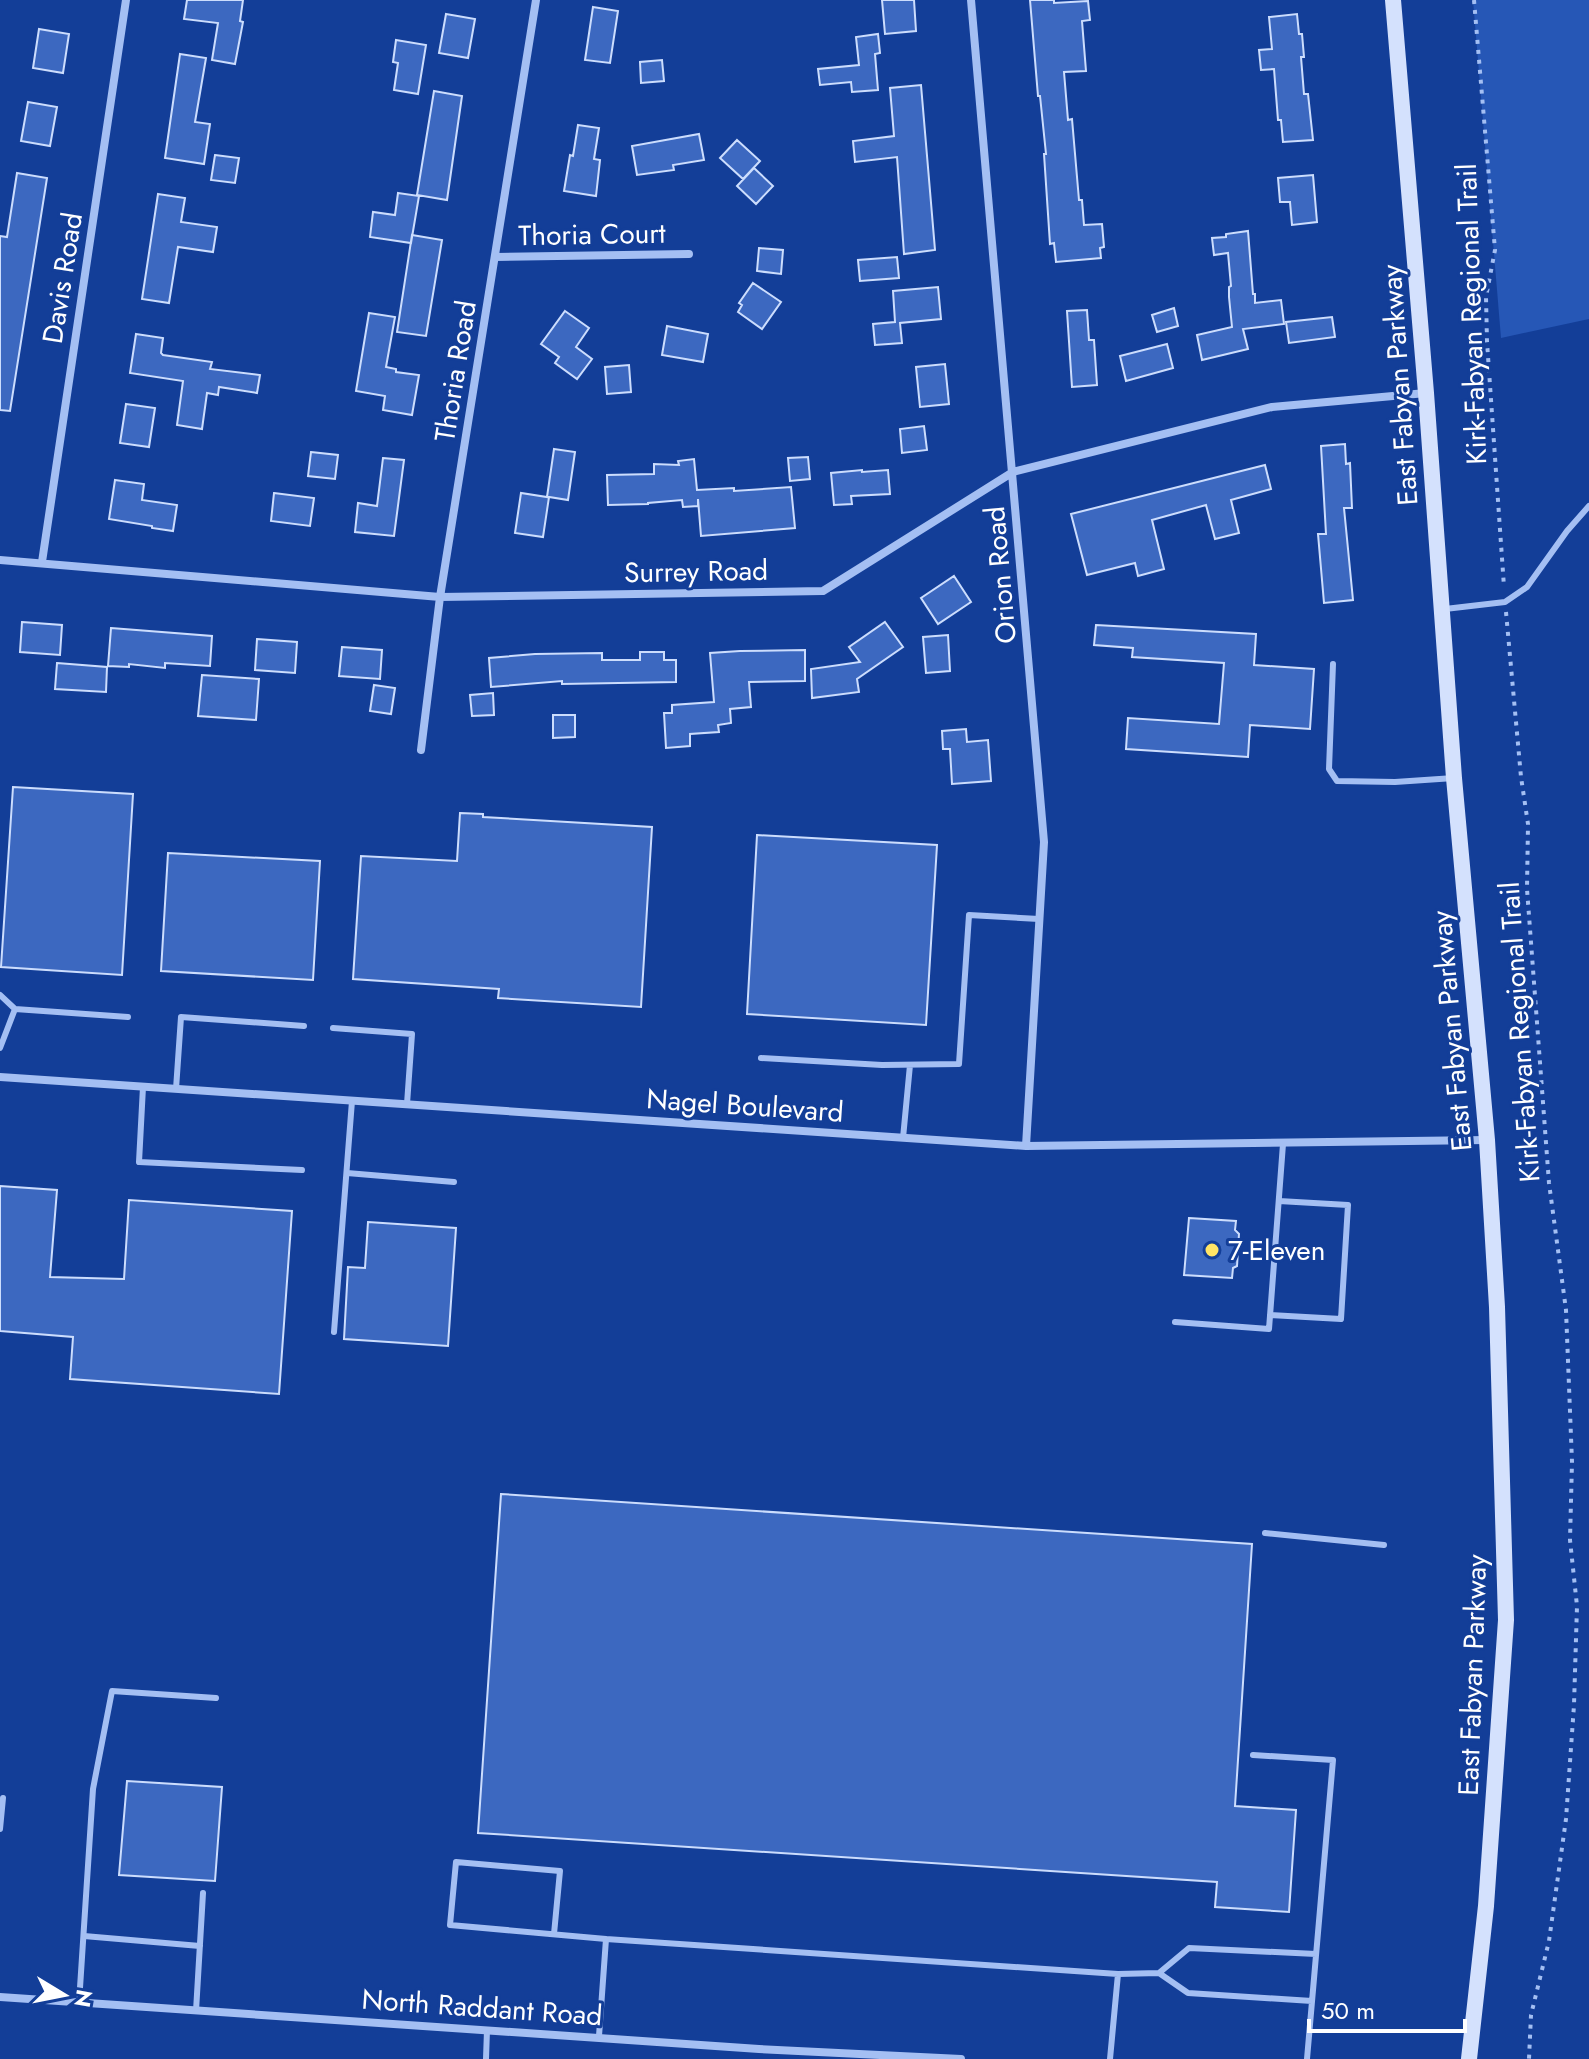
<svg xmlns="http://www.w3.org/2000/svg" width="1589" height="2059" viewBox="0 0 1589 2059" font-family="Jost,sans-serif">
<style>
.green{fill:#2657b6}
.building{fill:#3c68c0;stroke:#ccddfd;stroke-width:2}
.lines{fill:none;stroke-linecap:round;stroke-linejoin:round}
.path{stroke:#a4bff3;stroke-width:4;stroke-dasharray:4 6;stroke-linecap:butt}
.service{stroke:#a4bff3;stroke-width:6}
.minor{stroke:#a4bff3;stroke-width:8}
.secondary{stroke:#d4e1fd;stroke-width:16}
.poi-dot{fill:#ffe466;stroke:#133e98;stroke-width:3}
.labels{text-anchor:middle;stroke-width:6;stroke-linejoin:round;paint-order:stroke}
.street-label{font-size:28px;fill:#fff;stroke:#133e98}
.poi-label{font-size:28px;fill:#fff;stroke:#133e98;text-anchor:start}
</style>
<rect width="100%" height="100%" fill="#133e98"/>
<path class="green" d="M1473 0H1589V319L1501 338Z"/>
<path class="building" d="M187 0H243L240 21 243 22 235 64 212 60 218 23 184 19Z
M882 0H914L916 31 885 34Z
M1030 0H1054V3L1088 1 1090 20 1082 21 1086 71 1064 72 1068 120 1072 119 1079 200H1082L1084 225 1102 224 1104 247 1100 248 1101 258 1056 262 1054 243 1050 244 1044 154H1046L1040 96H1038Z
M593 7 618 11 610 63 585 60Z
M446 14 475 19 468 58 439 53Z
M1297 14 1299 34H1302L1304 57H1301L1304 94H1308L1313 140 1283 142 1281 120H1278L1274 69 1261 70 1259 50 1272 49 1269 17Z
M39 29 69 34 63 73 33 68Z
M878 34 880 53 875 54 878 90 852 92 851 82 820 85 818 69 859 65 856 37Z
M396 40 426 45 418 94 394 90 398 63 393 62Z
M180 54 206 58 195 122 210 124 204 164 165 158Z
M662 60 664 81 641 83 640 62Z
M921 85 935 250 904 254 897 157 855 162 853 141 894 136 890 88Z
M434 91 462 96 447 200 417 195Z
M28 102 57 107 50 146 21 141Z
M578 125 599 128 594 159 600 160 596 196 564 191 570 155 573 156Z
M699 134 704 160 673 165 674 170 637 175 632 146Z
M737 140 760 161 743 179 720 158Z
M215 155 239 158 235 183 211 180Z
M754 168 773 186 756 204 737 186Z
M17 173 47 178 10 411 0 410V236L7 237Z
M1313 175 1317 222 1292 225 1290 202H1280L1278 178Z
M398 193 419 196 411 243 370 237 373 212 395 215Z
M158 194 185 198 181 222 217 227 213 252 178 247 169 303 142 299Z
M1248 231 1253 294H1255V303L1281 300 1284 324 1243 329 1248 349 1202 360 1197 335 1232 327 1229 297V287L1231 286 1228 253 1214 255 1212 238 1226 237V234Z
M412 235 442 240 426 336 397 332Z
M759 248 783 250 781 274 757 271Z
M897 257 899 278 860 281 858 260Z
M753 283 781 302 762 329 738 312 742 305 739 303Z
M938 287 941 319 900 323 902 343 875 345 873 324 895 322 893 291Z
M1174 308 1178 326 1157 332 1152 315Z
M1087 310 1089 340H1094L1097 385 1072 387 1067 311Z
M565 311 589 328 576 347 592 359 577 379 555 363 559 357 541 344Z
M369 313 395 317 386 367 396 369V372L419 375 412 415 383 410 385 396 356 391Z
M1332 317 1335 337 1289 343 1286 322Z
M667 326 708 334 703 362 662 355Z
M136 334 163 338 161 353 163 355 212 362 210 369 260 375 257 393 219 387 218 395 207 393 202 429 177 425 183 381 130 373Z
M1167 344 1173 368 1126 381 1120 356Z
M945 364 949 404 920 407 916 367Z
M629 365 631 392 607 394 605 367Z
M126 404 155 408 149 447 120 443Z
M924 426 927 450 902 453 900 429Z
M1345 444 1346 464 1350 463 1352 508H1344L1353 600 1324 603 1318 534H1326L1321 446Z
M554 449 575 452 568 500 549 497 543 537 515 533 521 493 547 497Z
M311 452 338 455 335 479 308 476Z
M808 457 810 479 790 481 788 458Z
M383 458 404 460 394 536 355 532 358 503 377 506Z
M694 459 697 490 734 488V491L791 487 795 528 701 536 698 499V506L683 507 682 500 648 503V504L608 505 607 475 654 474V464L679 465 678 461Z
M1265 465 1271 489 1231 500 1239 533 1215 539 1206 505 1152 520 1164 569 1138 576 1135 563 1087 575 1071 514Z
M862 470V472L888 470 890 494 851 496 852 504 834 505 831 473Z
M115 480 144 484 142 500 177 505 173 531 152 528V526L109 519Z
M274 493 314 498 310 526 271 521Z
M954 576 971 602 938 624 921 598Z
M22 622 62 625 60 655 20 652Z
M885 622 903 647 857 679 859 692 812 698 811 669 860 662 849 647Z
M1096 625 1256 634 1254 665 1314 669 1310 729 1250 725 1248 757 1126 749 1128 718 1219 724 1224 663 1132 657 1133 648 1094 645Z
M111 628 212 636 210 666 165 663V668L129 664V667L108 666Z
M948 635 950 671 926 673 923 637Z
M257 639 297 642 295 673 255 670Z
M342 647 382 650 380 679 339 676Z
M805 650V681L749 682 751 707 730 709 731 723 718 725 719 732 690 734V746L666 748 664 713H672V705L714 702 710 653 740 651Z
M640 652H664V660H676V682L562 684V681L491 687 489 658 535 654 602 653V660H640Z
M57 663 107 667 106 692 55 689Z
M202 675 259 679 256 720 198 716Z
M374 685 395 688 391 714 370 711Z
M493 693 494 715 472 716 470 695Z
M553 715H575V737L553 738Z
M966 729 967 742 988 740 991 781 952 784 950 749H943L942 731Z
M13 787 133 794 122 975 1 967Z
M460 813 483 814V817L652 827 641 1007 498 998 499 989 353 979 361 856 457 861Z
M757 835 937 845 926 1025 747 1014Z
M168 853 320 861 313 980 161 971Z
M0 1186 57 1190 50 1277 124 1279 129 1200 292 1211 279 1394 70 1379 73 1337 0 1331Z
M1189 1218 1236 1221 1235 1230 1239 1234 1237 1266 1233 1268 1232 1278 1184 1275Z
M368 1222 456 1228 448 1346 344 1339 348 1267 365 1268Z
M501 1494 1252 1544 1235 1806 1296 1810 1289 1912 1215 1907 1217 1882 478 1833Z
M127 1781 222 1787 215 1881 119 1875Z"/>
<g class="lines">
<path class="path" d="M1474 0 1495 250 1486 297 1487 342 1504 587
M1506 612 1521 777 1528 824 1527 889 1549 1183 1566 1310 1572 1462 1570 1540 1577 1606 1574 1705 1566 1819 1549 1941 1531 2015 1529 2059"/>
<path class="service" d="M1445 609 1505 602 1527 587 1567 531 1589 506
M1333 664 1329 769 1337 781 1395 782 1454 778
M0 995 15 1009
M333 1028 412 1034 407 1104
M0 1048 15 1009 128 1017
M761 1058 882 1065 959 1064 969 915 1039 919
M143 1087 139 1162 302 1170
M176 1089 181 1017 304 1026
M903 1138 910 1065
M347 1173 454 1182
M1270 1315 1341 1319 1348 1205 1279 1201
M1175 1322 1269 1329 1283 1144
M334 1332 352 1101
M1265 1533 1384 1545
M1253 1755 1333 1760 1307 2059
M0 1829 3 1798
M554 1934 560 1871 456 1862 450 1925 606 1939
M84 1936 200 1946
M1159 1973 1189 1948 1316 1954
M1118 1974 1159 1973 1188 1993 1312 2001
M79 2003 93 1789 112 1691 216 1698
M196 2011 203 1893
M599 2036 606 1939 1118 1974 1110 2059
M486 2059 487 2030"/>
<path class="minor" d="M971 0 1044 842 1026 1146
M496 257 689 254
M0 560 440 597 823 591 1013 472 1272 407 1426 393
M42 562 126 0
M421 750 440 597 536 0
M0 1077 1026 1146 1487 1140
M0 1997 759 2049 961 2059"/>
<path class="secondary" d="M1393 0 1426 393 1454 778 1487 1140 1497 1307 1506 1620 1486 1906 1469 2059"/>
</g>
<circle class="poi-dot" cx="1212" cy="1250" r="8"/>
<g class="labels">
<g class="street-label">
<text transform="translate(592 234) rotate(-1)" y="10">Thoria Court</text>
<text transform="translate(62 278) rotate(-81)" y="10">Davis Road</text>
<text transform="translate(1471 314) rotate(-92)" y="10">Kirk-Fabyan Regional Trail</text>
<text transform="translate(455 371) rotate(-81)" y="10">Thoria Road</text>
<text transform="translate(1399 385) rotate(-94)" y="10">East Fabyan Parkway</text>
<text transform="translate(696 571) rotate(-1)" y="10">Surrey Road</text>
<text transform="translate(1000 575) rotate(-95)" y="10">Orion Road</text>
<text transform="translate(1451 1031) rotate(-95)" y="10">East Fabyan Parkway</text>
<text transform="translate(1519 1032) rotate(-94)" y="10">Kirk-Fabyan Regional Trail</text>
<text transform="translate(745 1105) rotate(4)" y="10">Nagel Boulevard</text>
<text transform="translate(1472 1675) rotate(-88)" y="10">East Fabyan Parkway</text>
<text transform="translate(482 2007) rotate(4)" y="10">North Raddant Road</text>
</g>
<g class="poi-label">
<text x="1228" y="1260">7-Eleven</text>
</g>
</g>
<g transform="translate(64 1995) rotate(100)" stroke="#133e98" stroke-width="6" paint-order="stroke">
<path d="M0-6L14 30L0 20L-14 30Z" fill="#ffffff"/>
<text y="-12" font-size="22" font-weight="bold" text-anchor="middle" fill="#ffffff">N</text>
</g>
<path d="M1309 2019v12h156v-12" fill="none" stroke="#ffffff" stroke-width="4"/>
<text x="1321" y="2019" font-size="24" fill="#ffffff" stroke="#133e98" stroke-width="6" paint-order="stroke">50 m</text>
</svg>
